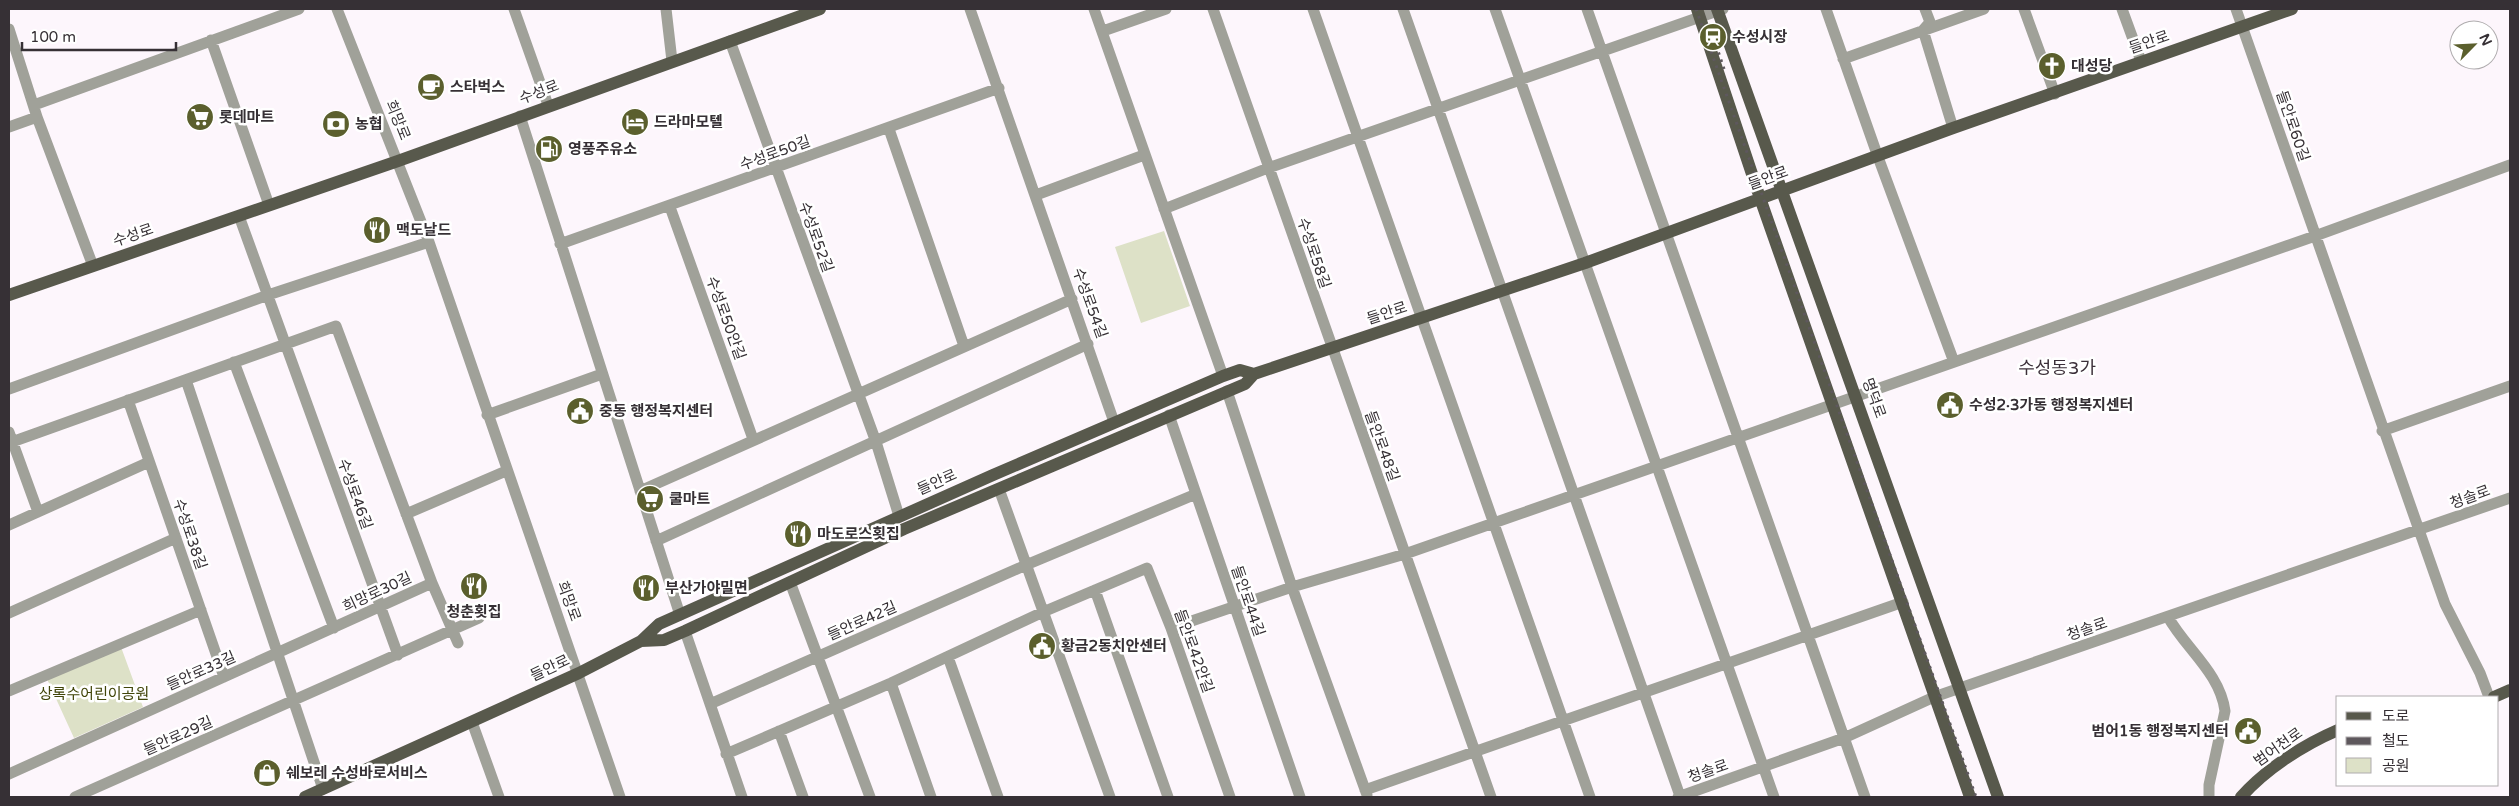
<svg xmlns="http://www.w3.org/2000/svg" width="2519" height="806" viewBox="0 0 2519 806" font-family="'Varela Round','Noto Sans KR',sans-serif">
<style>
.green{fill:#dde1c7}
.lines{fill:none;stroke-linecap:round;stroke-linejoin:round}
.minor{stroke:#a0a199;stroke-width:11}
.major{stroke:#58594c;stroke-width:12}
.rail{stroke:#5e585d;stroke-width:3;stroke-dasharray:2.5 5;stroke-linecap:butt}
.labels{text-anchor:middle;stroke-width:5;stroke-linejoin:round;paint-order:stroke}
.poi-label{font-size:15px;font-weight:bold;fill:#363035;stroke:#fff;text-anchor:start}
.street-label{font-size:15px;fill:#363035;stroke:#fff}
.park-label{font-size:15px;fill:#414509;stroke:#fff}
.quarter-label{font-size:18px;fill:#3c303a;stroke:#fff}
</style>
<rect width="100%" height="100%" fill="#fdf6fc"/>
<path class="green" d="M1164 231 1190 306 1141 323 1115 247Z
M121 647 143 707 74 738 47 679Z"/>
<g class="lines">
<path class="minor" d="M337 9 429 242 620 797
M514 9 548 105
M666 9 672 61
M970 9 1114 422
M1094 9 1223 376
M1213 9 1491 797
M1313 9 1590 797
M1403 9 1680 796
M1495 9 1774 797
M1587 9 1865 797
M1826 9 1878 157 1954 362
M1925 9 1930 22 1923 30 1953 128
M2024 9 2055 94
M2122 9 2141 61
M2236 9 2445 604 2480 673 2489 697
M9 29 37 117 93 266
M1103 31 1166 9
M211 40 269 205
M730 41 876 442 899 516
M1843 59 1984 9
M34 105 299 9
M520 116 680 615
M9 127 37 117
M889 129 964 346
M1036 195 1144 155
M670 207 753 439
M1164 209 1268 168 1723 9
M239 216 398 655
M560 244 999 88
M234 362 334 628
M186 380 323 789
M9 389 268 295 429 242
M1227 391 1292 587 1367 795
M128 400 224 677
M487 415 602 374
M1169 415 1300 797
M2382 431 2510 386
M9 432 38 512
M9 443 336 326 432 583 9 774
M999 489 1110 797
M640 491 1072 299
M406 514 506 471
M9 525 149 462
M656 541 1088 344
M790 582 870 797
M432 583 458 643
M1095 590 1168 797
M9 613 176 538
M2168 617C2186 649 2220 673 2225 711L2209 785V797
M1171 628 1292 587 1405 554 2315 236 2510 165
M685 631 742 797
M948 657 998 797
M891 683 931 797
M9 691 201 610
M710 704 1026 565 1196 494
M472 722 499 797
M779 731 803 797
M726 754 891 683 1043 612 1147 568 1171 628 1230 797
M1365 790 1903 602
M75 797 479 618
M1678 797 1844 738 1934 697 2510 498"/>
<path class="major" d="M1697 9 1760 198 1970 797
M1717 9 1998 797
M9 295 398 161 820 9
M641 641 664 640 685 631 904 529 1245 384 1254 374 1585 263 1953 128 2292 9
M2494 697 2510 690
M305 797 579 673 641 641 659 624 993 475 1223 376 1240 370 1254 374
M2241 797C2266 769 2303 745 2338 730"/>
<path class="rail" d="M1696 9 1976 797
M1709 24 1724 69"/>
</g>
<defs>
<g id="station-disc" transform="scale(1.4375)"><circle r="9.5" fill="#5b5f2d" stroke="#fff"/><path d="M-3-6H3Q5-6 5-4V2Q5 4 3 4L4.5 6H3L1.5 4h-3L-3 6H-4.5L-3 4Q-5 4-5 2V-4Q-5-6-3-6ZM-3.5-4v3h7v-3ZM-3.5 1v1.5H-2V1ZM2 1v1.5H3.5V1Z" fill="#fff"/></g>
<g id="church-disc" transform="scale(1.4375)"><circle r="9.5" fill="#5b5f2d" stroke="#fff"/><path d="M-1.2-6h2.4v3.5h3.3v2.4h-3.3V6h-2.4V-.1h-3.3v-2.4h3.3Z" fill="#fff"/></g>
<g id="cafe-disc" transform="scale(1.4375)"><circle r="9.5" fill="#5b5f2d" stroke="#fff"/><path d="M-5.5-4.5H6V0H3Q3 3.5 0 3.5H-2.5Q-5.5 3.5-5.5 0ZM3-3.2v2h1.7v-2ZM-6 4.5H4V6H-6Z" fill="#fff"/></g>
<g id="supermarket-disc" transform="scale(1.4375)"><circle r="9.5" fill="#5b5f2d" stroke="#fff"/><path d="M-6-5.5h2.5l.6 2H6L4.5 2H-2.5L-4.4-4H-6ZM-1.5 3.2a1.3 1.3 0 1 0 .1 0ZM3 3.2a1.3 1.3 0 1 0 .1 0Z" fill="#fff"/></g>
<g id="hotel-disc" transform="scale(1.4375)"><circle r="9.5" fill="#5b5f2d" stroke="#fff"/><path d="M-6-4.5h1.5V1H6V5H4.5V3h-9V5H-6ZM-4 0a1.8 1.8 0 1 1 3.6 0ZM.5 0V-2.5h3Q6-2.5 6 0Z" fill="#fff"/></g>
<g id="bank-disc" transform="scale(1.4375)"><circle r="9.5" fill="#5b5f2d" stroke="#fff"/><path d="M-6-4H6V4H-6ZM0-2.3a2.3 2.3 0 1 0 0 4.6a2.3 2.3 0 1 0 0-4.6Z" fill="#fff"/></g>
<g id="fuel-disc" transform="scale(1.4375)"><circle r="9.5" fill="#5b5f2d" stroke="#fff"/><path d="M-5.5-6h7V0h2V4h1.3V-2.5L3-4.5l.8-.8L6-3V5H2.5V1h-1V6h-7ZM-4.2-4.7v3.2H.2V-4.7Z" fill="#fff"/></g>
<g id="restaurant-disc" transform="scale(1.4375)"><circle r="9.5" fill="#5b5f2d" stroke="#fff"/><path d="M-5-6h1v4h1v-4h1v4h1v-4h1v5L-1.5 .5V6h-2V.5L-5-1ZM5-6V6H3V1.5H1.5Q1.5-4 5-6Z" fill="#fff"/></g>
<g id="civic-disc" transform="scale(1.4375)"><circle r="9.5" fill="#5b5f2d" stroke="#fff"/><path d="M-.6-6.5H3V-4.5H.6V-3L4-1V1h2V6H-6V1h2V-1L-.6-3ZM-1.2 2.5V6h2.4V2.5Z" fill="#fff"/></g>
<g id="shop-disc" transform="scale(1.4375)"><circle r="9.5" fill="#5b5f2d" stroke="#fff"/><path d="M-5-2.5h2.3a2.7 3.5 0 0 1 5.4 0H5L5.5 6h-11ZM-1.5-2.5h3a1.5 2.3 0 0 0-3 0Z" fill="#fff"/></g>
</defs>
<g fill-rule="evenodd">
<use href="#station-disc" x="1713" y="37"/>
<use href="#church-disc" x="2052" y="66"/>
<use href="#cafe-disc" x="431" y="87"/>
<use href="#supermarket-disc" x="200" y="117"/>
<use href="#hotel-disc" x="635" y="122"/>
<use href="#bank-disc" x="336" y="124"/>
<use href="#fuel-disc" x="549" y="149"/>
<use href="#restaurant-disc" x="377" y="230"/>
<use href="#civic-disc" x="1950" y="405"/>
<use href="#civic-disc" x="580" y="411"/>
<use href="#supermarket-disc" x="650" y="499"/>
<use href="#restaurant-disc" x="798" y="534"/>
<use href="#restaurant-disc" x="474" y="586"/>
<use href="#restaurant-disc" x="646" y="588"/>
<use href="#civic-disc" x="1042" y="646"/>
<use href="#civic-disc" x="2248" y="731"/>
<use href="#shop-disc" x="267" y="773"/>
</g>
<g class="labels">
<g class="poi-label">
<text x="1732" y="42">수성시장</text>
<text x="2071" y="71">대성당</text>
<text x="450" y="92">스타벅스</text>
<text x="219" y="122">롯데마트</text>
<text x="654" y="127">드라마모텔</text>
<text x="355" y="129">농협</text>
<text x="568" y="154">영풍주유소</text>
<text x="396" y="235">맥도날드</text>
<text x="1969" y="410">수성2·3가동 행정복지센터</text>
<text x="599" y="416">중동 행정복지센터</text>
<text x="669" y="504">쿨마트</text>
<text x="817" y="539">마도로스횟집</text>
<text x="665" y="593">부산가야밀면</text>
<text x="474" y="617" text-anchor="middle">청춘횟집</text>
<text x="1061" y="651">황금2동치안센터</text>
<text x="2229" y="736" text-anchor="end">범어1동 행정복지센터</text>
<text x="286" y="778">쉐보레 수성바로서비스</text>
</g>
<g class="street-label">
<text transform="translate(2149 42) rotate(-19)" y="5">들안로</text>
<text transform="translate(539 92) rotate(-21)" y="5">수성로</text>
<text transform="translate(398 120) rotate(68)" y="5">희망로</text>
<text transform="translate(2293 126) rotate(71)" y="5">들안로60길</text>
<text transform="translate(775 153) rotate(-20)" y="5">수성로50길</text>
<text transform="translate(1768 178) rotate(-20)" y="5">들안로</text>
<text transform="translate(133 235) rotate(-19)" y="5">수성로</text>
<text transform="translate(816 237) rotate(70)" y="5">수성로52길</text>
<text transform="translate(1314 253) rotate(71)" y="5">수성로58길</text>
<text transform="translate(1090 303) rotate(70)" y="5">수성로54길</text>
<text transform="translate(1387 313) rotate(-18)" y="5">들안로</text>
<text transform="translate(726 318) rotate(70)" y="5">수성로50안길</text>
<text transform="translate(1874 398) rotate(70)" y="5">명덕로</text>
<text transform="translate(1382 446) rotate(70)" y="5">들안로48길</text>
<text transform="translate(937 482) rotate(-24)" y="5">들안로</text>
<text transform="translate(355 494) rotate(70)" y="5">수성로46길</text>
<text transform="translate(2470 497) rotate(-20)" y="5">청솔로</text>
<text transform="translate(190 534) rotate(71)" y="5">수성로38길</text>
<text transform="translate(377 592) rotate(-25)" y="5">희망로30길</text>
<text transform="translate(569 601) rotate(70)" y="5">희망로</text>
<text transform="translate(1248 601) rotate(71)" y="5">들안로44길</text>
<text transform="translate(862 621) rotate(-24)" y="5">들안로42길</text>
<text transform="translate(2087 629) rotate(-19)" y="5">청솔로</text>
<text transform="translate(1194 651) rotate(70)" y="5">들안로42안길</text>
<text transform="translate(550 668) rotate(-25)" y="5">들안로</text>
<text transform="translate(201 671) rotate(-24)" y="5">들안로33길</text>
<text transform="translate(178 736) rotate(-24)" y="5">들안로29길</text>
<text transform="translate(2278 747) rotate(-35)" y="5">범어천로</text>
<text transform="translate(1708 771) rotate(-19)" y="5">청솔로</text>
</g>
<g class="park-label">
<text x="94" y="699">상록수어린이공원</text>
</g>
<g class="quarter-label">
<text x="2057" y="374">수성동3가</text>
</g>
</g>
<rect width="2519" height="806" fill="none" stroke="#363035" stroke-width="20"/>
<rect x="2336" y="696" width="162" height="90" fill="#ffffff" stroke="#afacae"/>
<rect x="2346" y="712" width="25" height="8" fill="#58594c" stroke="#afacae"/>
<text x="2382" y="721" font-size="15" fill="#363035">도로</text>
<rect x="2346" y="737" width="25" height="8" fill="#5e585d" stroke="#afacae"/>
<text x="2382" y="746" font-size="15" fill="#363035">철도</text>
<rect x="2346" y="758" width="25" height="15" fill="#dde1c7" stroke="#afacae"/>
<text x="2382" y="771" font-size="15" fill="#363035">공원</text>
<g transform="translate(2474 45) rotate(66)"><circle r="24" fill="#ffffff" stroke="#afacae"/>
<path d="M0-4L9 19L0 12L-9 19Z" fill="#5b5f2d"/>
<text y="-8" font-size="14" font-weight="bold" text-anchor="middle" fill="#363035">N</text>
</g>
<path d="M22 42v8h154v-8" fill="none" stroke="#363035" stroke-width="2.5"/>
<text x="30" y="42" font-size="15" fill="#363035" stroke="#ffffff" stroke-width="4" paint-order="stroke">100 m</text>
</svg>
